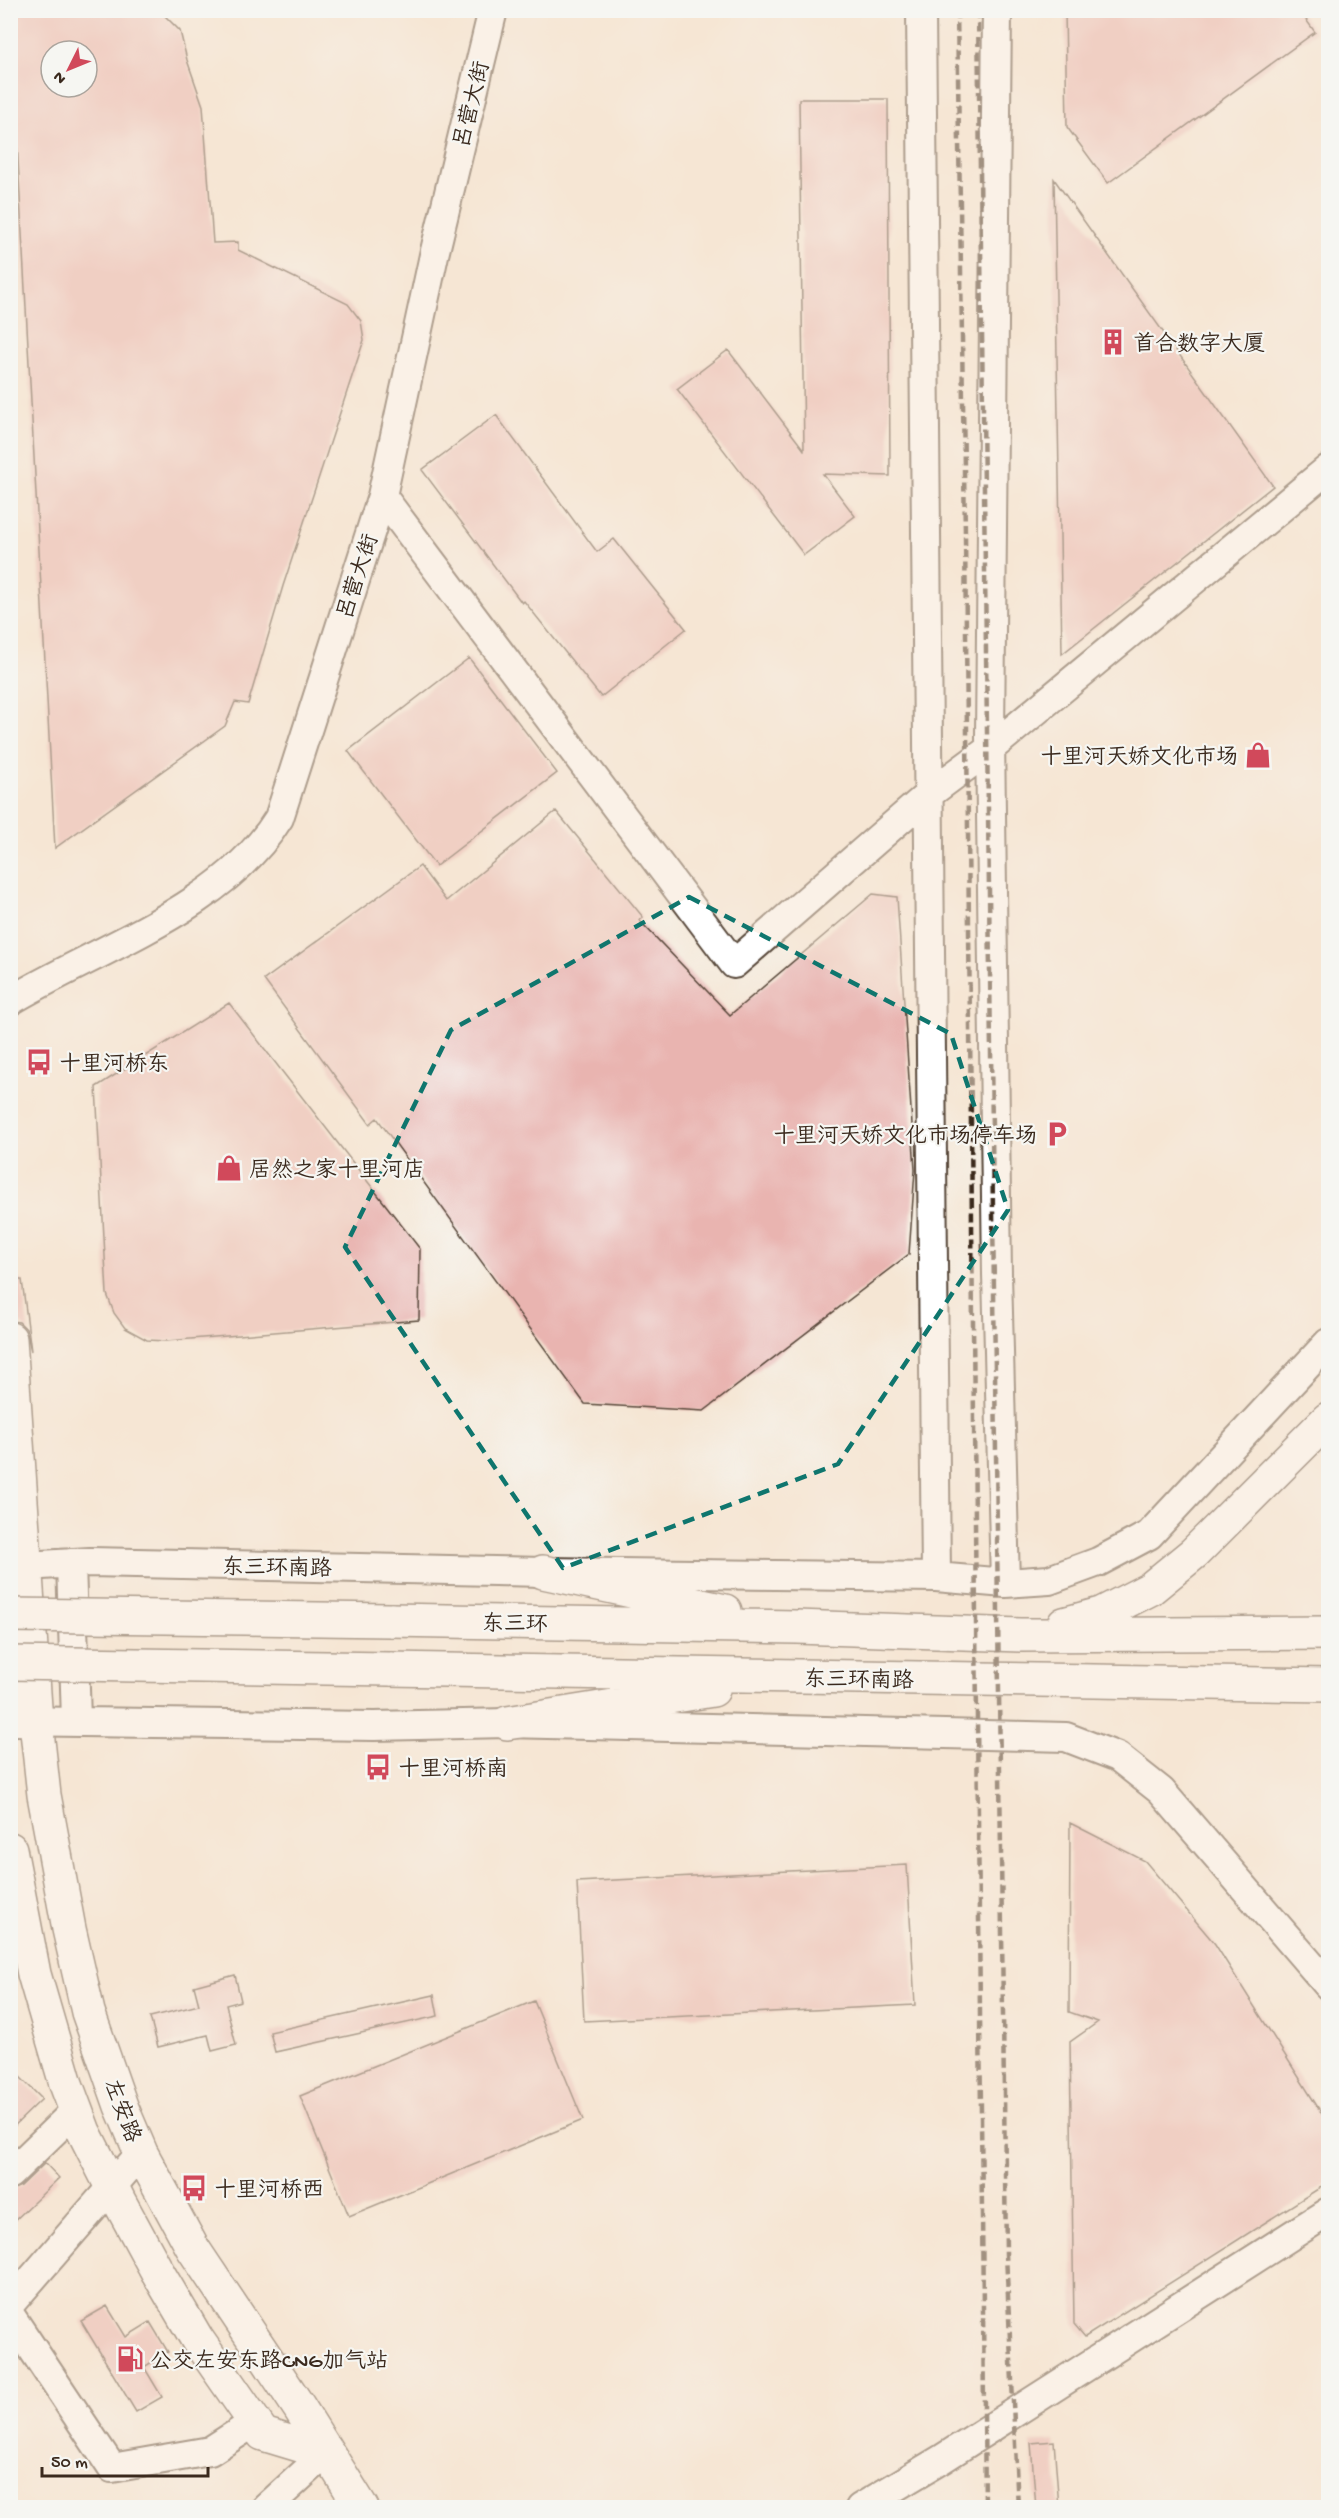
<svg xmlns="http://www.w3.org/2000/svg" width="1339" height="2518" viewBox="0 0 1339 2518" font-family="'Gochi Hand','LXGW WenKai TC',sans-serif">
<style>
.building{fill:#e9b4b0;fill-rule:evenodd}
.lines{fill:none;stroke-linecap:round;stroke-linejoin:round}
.minor-casing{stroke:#574639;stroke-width:32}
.major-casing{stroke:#574639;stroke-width:36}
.highway-casing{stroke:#574639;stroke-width:36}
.minor{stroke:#fff;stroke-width:28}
.major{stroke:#fff;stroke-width:33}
.highway{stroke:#fff;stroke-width:33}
.rail{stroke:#3b2a1e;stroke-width:4.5;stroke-dasharray:9 4.5;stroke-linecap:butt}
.highway-bridge-casing{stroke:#574639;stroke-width:36;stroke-linecap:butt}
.highway-bridge{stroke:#fff;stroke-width:33}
.marked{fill:none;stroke:#0f766e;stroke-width:4.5;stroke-dasharray:12 8;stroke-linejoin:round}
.labels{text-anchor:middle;stroke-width:4.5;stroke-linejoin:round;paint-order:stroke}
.street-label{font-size:22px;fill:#3b2a1e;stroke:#f6f6f2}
.poi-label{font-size:22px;fill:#3b2a1e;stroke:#f6f6f2;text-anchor:start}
</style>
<rect width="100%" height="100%" fill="#f6f6f2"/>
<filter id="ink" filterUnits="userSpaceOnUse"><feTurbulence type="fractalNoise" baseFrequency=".0167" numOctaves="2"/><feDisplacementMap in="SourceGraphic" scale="12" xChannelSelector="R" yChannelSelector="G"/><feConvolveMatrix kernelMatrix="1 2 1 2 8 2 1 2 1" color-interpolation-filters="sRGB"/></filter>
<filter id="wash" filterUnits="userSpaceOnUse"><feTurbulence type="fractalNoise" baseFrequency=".008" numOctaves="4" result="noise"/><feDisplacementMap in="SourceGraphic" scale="24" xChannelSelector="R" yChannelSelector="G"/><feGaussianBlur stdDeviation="1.35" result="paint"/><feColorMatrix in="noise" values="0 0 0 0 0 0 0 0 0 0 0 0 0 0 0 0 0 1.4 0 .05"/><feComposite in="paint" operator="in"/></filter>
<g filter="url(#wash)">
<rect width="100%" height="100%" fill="#f5e6d4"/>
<g id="blocks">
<path class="building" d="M10 10H159L180 31 187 60 203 106 213 243 238 242V250L348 304 361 321 364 340 283 586 248 704 235 702 225 726 55 848ZM51 51H87V87H51Z
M1065 10H1299L1315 32 1108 183 1067 127Z
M799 99H888L890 476 823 474 855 516 804 555 677 389 728 350 804 450Z
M1054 179 1273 486 1062 654Z
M496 415 597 552 614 539 686 629 601 697 524 601 522 603 422 470Z
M469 658 557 773 436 866 348 751Z
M556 811 643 917 639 920 730 1015 873 894 897 897 915 1170 909 1254 704 1411 585 1404 377 1118 370 1124 264 980 420 866 446 901Z
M229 1003 420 1249 419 1320 166 1341 147 1340 125 1328 114 1313 107 1294 96 1087Z
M10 1280H22L31 1351 26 1329 19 1322 10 1321Z
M1070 1823 1145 1861 1215 1944 1329 2125V2182L1085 2337 1074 2324 1070 2042 1098 2022 1069 2012Z
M907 1865 915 2005 584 2021 577 1882Z
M235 1975 241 2001 226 2005 236 2045 212 2051 208 2035 158 2047 150 2017 199 2005 194 1986Z
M434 1995 438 2016 275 2052 270 2032Z
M534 2001 583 2120 349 2216 300 2096Z
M10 2067 42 2099 10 2130Z
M45 2163 59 2178 10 2225V2190L21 2186Z
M107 2306 126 2337 150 2322 168 2352 144 2367 162 2397 136 2412 81 2321Z
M1054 2441 1059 2508H1036L1031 2443Z"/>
</g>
</g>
<g filter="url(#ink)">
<use href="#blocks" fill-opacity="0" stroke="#574639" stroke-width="1.5"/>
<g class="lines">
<g class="minor-casing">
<path id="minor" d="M921 10 936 1577
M997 10 990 736 997 1274 1005 1583
M382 496 734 964 929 794 991 748 1328 469
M10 1001C98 948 224 908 279 818L382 496 434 255 493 10
M71 1563 76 1720
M10 1567 90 1562 543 1572 936 1577 1005 1583 1049 1580 1098 1562 1149 1535 1328 1343
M10 1721 374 1726 507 1723 1066 1737 1118 1757 1161 1791 1328 1985
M10 2174 76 2110
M10 2304 141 2153
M10 2315 112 2468 210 2451 255 2422
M266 2508 326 2453
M860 2508 942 2459 1328 2212"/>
</g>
<g class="major-casing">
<path id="major" d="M10 1339 36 1722 44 1795 69 1929 88 2012 121 2106 141 2153 192 2247 299 2407 362 2508
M10 1849 34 1974 66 2084 84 2132 119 2201 157 2271 197 2339 263 2434 326 2453"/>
</g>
<g class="highway-casing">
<path id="highway" d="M543 1572 725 1611
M390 1620 797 1627 1020 1635 1328 1633
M1064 1624 1101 1614 1150 1589 1194 1553 1328 1419
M390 1669 1328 1685
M507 1723 713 1690"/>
</g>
<use href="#minor" class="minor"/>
<use href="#major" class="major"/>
<use href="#highway" class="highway"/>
<path class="rail" d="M957 10 965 534 985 2508
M978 10 1006 2254 1018 2508"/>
<g class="highway-bridge-casing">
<path id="highway-bridge" d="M10 1615 390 1620
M10 1663 390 1669"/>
</g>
<use href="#highway-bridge" class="highway-bridge"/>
</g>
</g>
<path d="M0 0H1339V2518H0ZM689 897 951 1034 1008 1210 838 1464 563 1568 345 1247 451 1030Z" fill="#f5e6d4" fill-opacity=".55" fill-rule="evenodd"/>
<path class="marked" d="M689 897 951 1034 1008 1210 838 1464 563 1568 345 1247 451 1030Z"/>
<defs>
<g id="building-bare" transform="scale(2.07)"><path d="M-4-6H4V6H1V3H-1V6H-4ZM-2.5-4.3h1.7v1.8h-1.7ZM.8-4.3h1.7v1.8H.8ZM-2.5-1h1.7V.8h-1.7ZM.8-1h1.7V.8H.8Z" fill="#d1495b" stroke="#f6f6f2" stroke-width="2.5" paint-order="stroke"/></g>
<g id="shop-bare" transform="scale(2.07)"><path d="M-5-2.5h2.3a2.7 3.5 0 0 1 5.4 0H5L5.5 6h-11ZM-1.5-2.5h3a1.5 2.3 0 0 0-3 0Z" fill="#d1495b" stroke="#f6f6f2" stroke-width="2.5" paint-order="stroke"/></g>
<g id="bus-bare" transform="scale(2.07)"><path d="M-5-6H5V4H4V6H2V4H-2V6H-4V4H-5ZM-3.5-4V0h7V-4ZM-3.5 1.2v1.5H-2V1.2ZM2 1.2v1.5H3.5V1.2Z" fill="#d1495b" stroke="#f6f6f2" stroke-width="2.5" paint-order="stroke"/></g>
<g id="parking-bare" transform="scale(2.07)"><path d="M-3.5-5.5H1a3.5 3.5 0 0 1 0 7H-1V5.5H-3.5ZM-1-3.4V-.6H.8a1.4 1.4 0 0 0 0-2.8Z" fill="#d1495b" stroke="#f6f6f2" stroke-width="2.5" paint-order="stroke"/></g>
<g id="fuel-bare" transform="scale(2.07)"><path d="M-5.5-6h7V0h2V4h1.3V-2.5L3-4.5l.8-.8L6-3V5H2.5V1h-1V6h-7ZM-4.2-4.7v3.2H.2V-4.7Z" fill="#d1495b" stroke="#f6f6f2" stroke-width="2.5" paint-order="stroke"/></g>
</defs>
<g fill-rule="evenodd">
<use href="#building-bare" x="1113" y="342"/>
<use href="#shop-bare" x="1258" y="755"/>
<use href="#bus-bare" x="39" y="1062"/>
<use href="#parking-bare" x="1057" y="1134"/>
<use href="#shop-bare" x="229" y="1168"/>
<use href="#bus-bare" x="378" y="1767"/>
<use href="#bus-bare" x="194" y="2188"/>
<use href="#fuel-bare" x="130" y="2359"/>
</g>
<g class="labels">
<g class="street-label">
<text transform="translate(470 104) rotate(-76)" y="8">吕营大街</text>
<text transform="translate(356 576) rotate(-72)" y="8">吕营大街</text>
<text transform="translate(277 1566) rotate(1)" y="8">东三环南路</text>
<text transform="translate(515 1622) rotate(1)" y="8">东三环</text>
<text transform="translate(859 1678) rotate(1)" y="8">东三环南路</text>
<text transform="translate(124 2110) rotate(69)" y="8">左安路</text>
</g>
<g class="poi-label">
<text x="1133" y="350">首合数字大厦</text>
<text x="1238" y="763" text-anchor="end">十里河天娇文化市场</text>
<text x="59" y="1070">十里河桥东</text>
<text x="1037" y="1142" text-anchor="end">十里河天娇文化市场停车场</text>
<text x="249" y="1176">居然之家十里河店</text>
<text x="398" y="1775">十里河桥南</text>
<text x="214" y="2196">十里河桥西</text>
<text x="150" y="2367">公交左安东路CNG加气站</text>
</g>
</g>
<rect width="1339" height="2518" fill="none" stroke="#f6f6f2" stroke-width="36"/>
<g transform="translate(69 69) rotate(227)"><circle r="28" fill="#f6f6f2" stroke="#aba49d" stroke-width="1.5"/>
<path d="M0-4.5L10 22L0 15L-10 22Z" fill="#d1495b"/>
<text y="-9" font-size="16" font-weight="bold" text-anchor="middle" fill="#3b2a1e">N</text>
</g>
<path d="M42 2467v9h166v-9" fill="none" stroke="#3b2a1e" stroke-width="3"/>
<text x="51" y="2467" font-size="18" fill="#3b2a1e" stroke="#f6f6f2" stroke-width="4.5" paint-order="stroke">50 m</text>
</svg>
